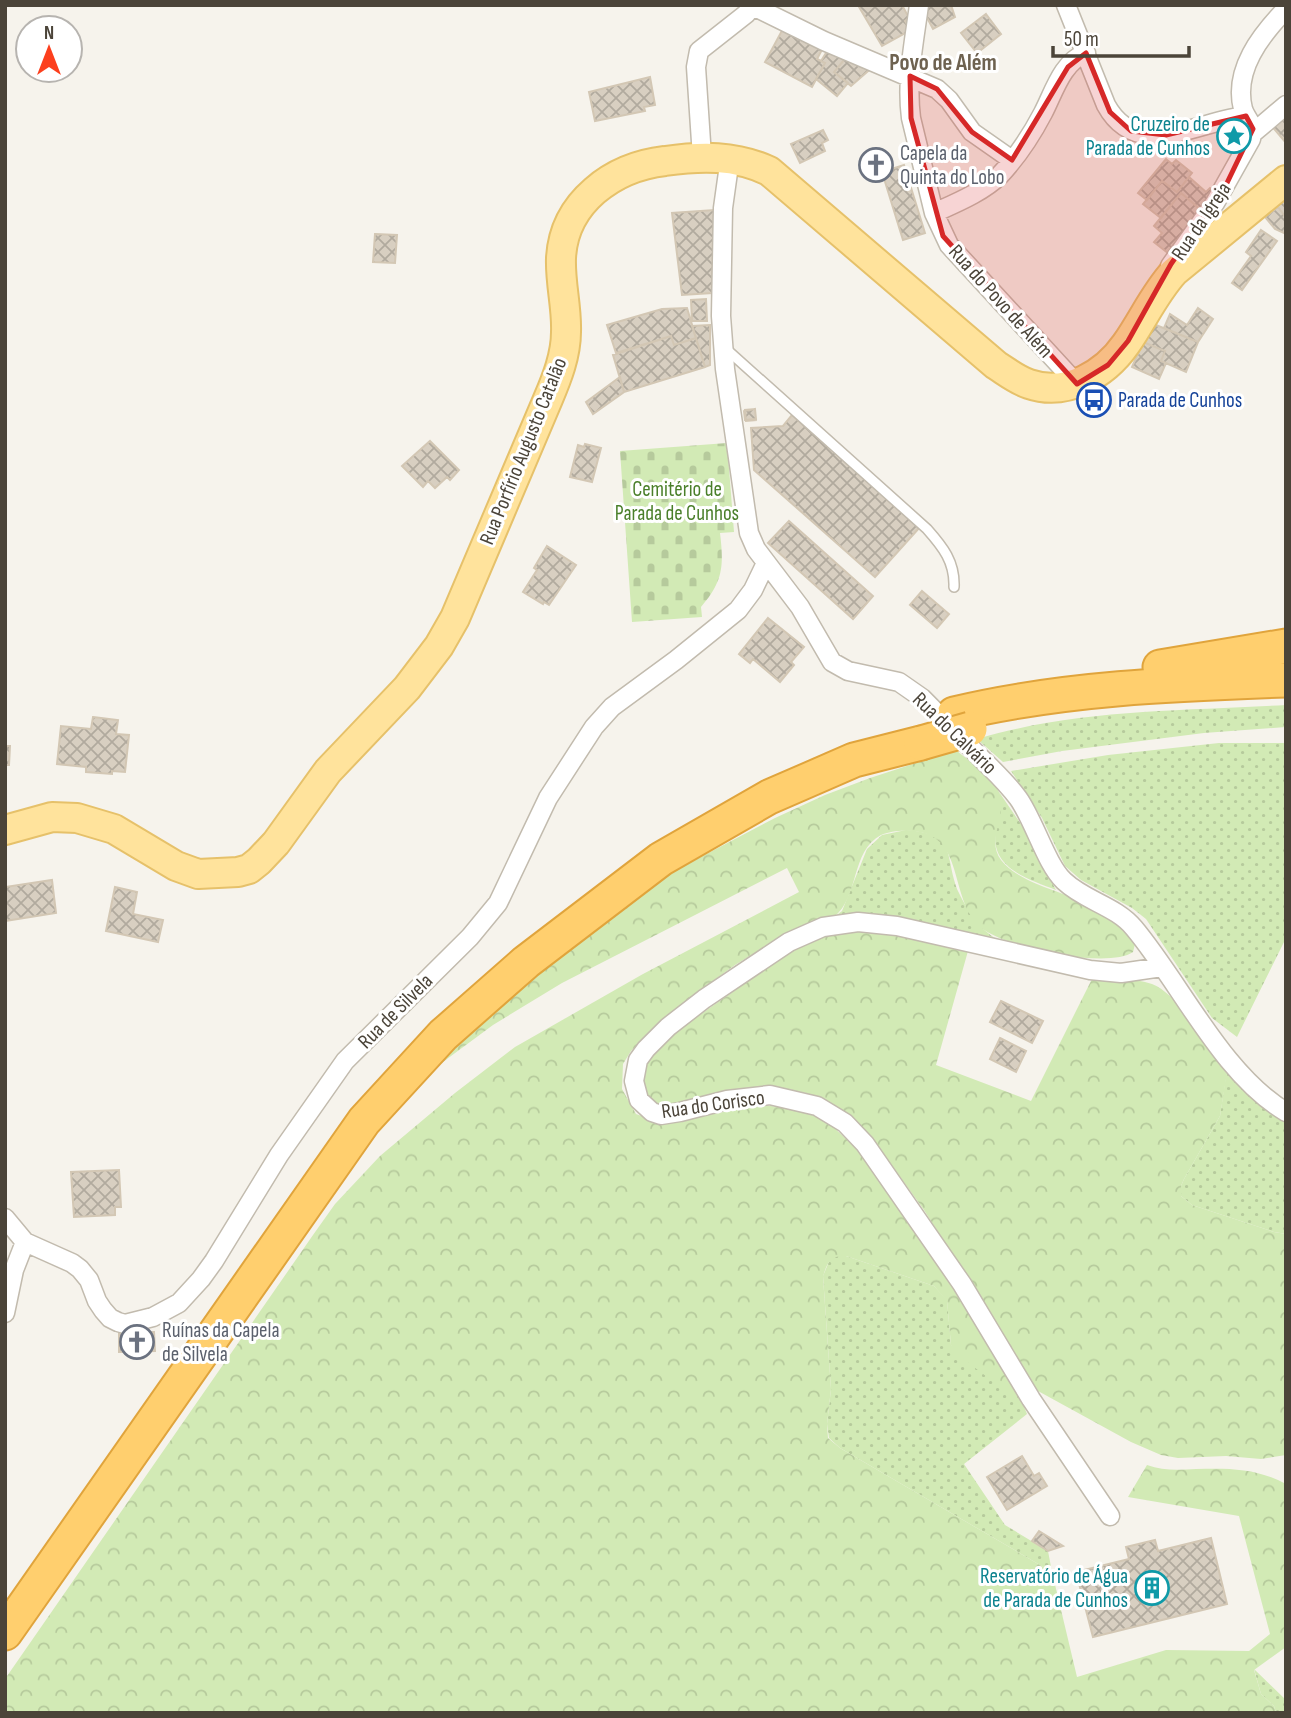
<svg xmlns="http://www.w3.org/2000/svg" width="1291" height="1718" viewBox="0 0 1291 1718" font-family="'Sofia Sans Condensed',sans-serif">
<style>
.grass{fill:url(#grass-dots)}
.forest{fill:url(#forest-crowns)}
.cemetery{fill:url(#cemetery-stones)}
.building{fill:url(#building-cross-hatch);stroke:#d3c7b4;stroke-width:2}
.lines{fill:none;stroke-linecap:round;stroke-linejoin:round}
.lane-casing{stroke:#c2bbae;stroke-width:12}
.street-casing{stroke:#c2bbae;stroke-width:21}
.primary-casing{stroke:#e6c16a;stroke-width:32}
.highway-casing{stroke:#e0a43c;stroke-width:37}
.lane{stroke:#fff;stroke-width:9}
.street{stroke:#fff;stroke-width:18}
.primary{stroke:#ffe39c;stroke-width:28}
.highway{stroke:#ffcf6e;stroke-width:33}
.highway-bridge-casing{stroke:#e0a43c;stroke-width:37;stroke-linecap:butt}
.highway-bridge{stroke:#ffcf6e;stroke-width:33}
.marked{fill:#d62828;fill-opacity:0.2;stroke:#d62828;stroke-width:5;stroke-linejoin:round}
.labels{text-anchor:middle;stroke-width:6;stroke-linejoin:round;paint-order:stroke}
.culture-label{font-size:21px;fill:#0d838f;stroke:#fff;text-anchor:end}
.worship-label{font-size:21px;fill:#5b616d;stroke:#fff;text-anchor:start}
.street-label{font-size:21px;fill:#4b4439;stroke:#fff}
.transit-label{font-size:21px;fill:#164399;stroke:#fff;text-anchor:start}
.park-label{font-size:21px;fill:#4a7f2a;stroke:#fff}
.neighbourhood-label{font-size:23px;font-weight:bold;fill:#6e6250;stroke:#fff}
</style>
<defs>
<pattern id="grass-dots" width="8" height="8" patternUnits="userSpaceOnUse" patternTransform="scale(1.75)"><rect width="8" height="8" fill="#d2eab5"/><path d="M2 2h.1M6 6h.1" fill="none" stroke="#b6ca9c" stroke-width="1.8" stroke-linecap="round"/></pattern>
<pattern id="forest-crowns" width="20" height="18" patternUnits="userSpaceOnUse" patternTransform="scale(1.75)"><rect width="20" height="18" fill="#d2eab5"/><path d="M2 6a3 3 0 1 1 6 0M12 15a3 3 0 1 1 6 0" fill="none" stroke="#b6ca9c"/></pattern>
<pattern id="cemetery-stones" width="16" height="16" patternUnits="userSpaceOnUse" patternTransform="scale(1.75)"><rect width="16" height="16" fill="#d2eab5"/><path d="M2 7V4a2 2 0 0 1 4 0v3zM10 15v-3a2 2 0 0 1 4 0v3z" fill="#b6ca9c"/></pattern>
<pattern id="building-cross-hatch" width="8" height="8" patternUnits="userSpaceOnUse" patternTransform="scale(1.75)"><rect width="8" height="8" fill="#d8cfc1"/><path d="M0 0l8 8M0 8l8-8" fill="none" stroke="#b1aa9e"/></pattern>
</defs>
<rect width="100%" height="100%" fill="#f6f3ec"/>
<path class="grass" d="M1286 705V727L1204 733 1062 751 1003 762 977 739C1077 709 1182 711 1286 705Z
M1219 743H1286V938L1237 1037 1212 1018 1146 919 1132 908 1081 880 1065 866 1042 818 1011 771 1108 755Z
M999 792 1021 824 1056 890C1028 879 989 868 996 830 999 816 1003 806 999 792Z
M906 830C960 834 943 857 959 893 967 910 980 930 997 939L893 917H834L842 911 867 849 882 835Z
M1227 1069 1286 1120V1234L1274 1232 1192 1205 1181 1196V1186L1184 1179 1220 1116Z
M837 1256H846L934 1286 947 1300 951 1345 1018 1392 1027 1414 964 1464 1005 1525 1048 1551 1052 1572 840 1448 829 1438 827 1424 831 1389 823 1276 830 1259Z
M1254 1669 1286 1700V1713H1276L1274 1706 1261 1694Z"/>
<path class="forest" d="M956 750C970 762 991 775 999 792 1009 814 985 839 1001 860 1022 887 1079 894 1108 914 1118 921 1126 931 1136 940L1133 952C1108 970 997 947 977 924 949 893 964 834 912 831 903 830 889 831 881 835 850 852 860 896 834 917L779 938 735 965 688 999 631 1051 623 1064 622 1089 636 1114 661 1123 763 1105 801 1110 829 1123 859 1151 878 1177 950 1279 1018 1392 1013 1394 1007 1392 954 1352 951 1345 947 1301 934 1286 846 1256C831 1255 827 1262 823 1277L831 1389 827 1424 828 1438 840 1448 1052 1572 1077 1677 1166 1650 1249 1651 1270 1634 1239 1516 1128 1497 1147 1465C1163 1471 1179 1470 1196 1469 1228 1468 1257 1468 1286 1484V1647L1254 1670 1261 1694 1274 1706 1276 1713H5V1679L313 1235 335 1204 380 1156 455 1093 515 1047 643 974 799 892 787 868 562 983 493 1025 424 1076 458 1038 618 906 676 870 775 818 825 795 870 778Z
M854 931 884 933 968 951 936 1065 1031 1101 1093 977C1112 978 1134 978 1152 984 1177 993 1211 1047 1227 1069V1073L1220 1116 1184 1179 1181 1186V1196L1192 1205 1274 1232 1286 1234V1455L1261 1459 1226 1456 1178 1458 1161 1455 1131 1442 1038 1391 924 1210 869 1134 846 1113 834 1106 806 1093 774 1086 744 1088 672 1105 655 1104 648 1098 642 1081 648 1058 674 1033 801 944 826 934Z"/>
<path class="cemetery" d="M727 443 734 532 720 533C724 566 723 582 701 607L702 617 632 622 620 451Z"/>
<path class="building" d="M861 5H902L909 18 905 21 911 30 882 46 859 7Z
M924 5H951L955 17 933 29 923 10Z
M986 14 1001 34 977 53 961 33Z
M785 25 824 46 817 59 825 63 812 87 765 62Z
M829 48 848 55 834 72 848 83 837 96 816 79 825 63 821 61Z
M849 54 875 65 851 86 834 72Z
M650 77 655 105 644 107 645 111 595 121 589 92Z
M1286 111V143L1270 124Z
M823 130 828 140 822 143 825 151 800 163 791 144Z
M881 155 887 171 871 175 866 159Z
M1166 159 1172 164 1176 160 1192 173 1177 192 1162 181 1147 200 1138 193Z
M904 165 925 233 903 240 882 172Z
M1189 177 1206 192 1210 188 1214 191 1200 209 1181 193 1161 218 1143 204 1162 181 1177 192Z
M1181 193 1202 211 1168 253 1154 242 1162 233 1154 226Z
M1286 197V218L1276 204Z
M1278 207 1286 218V234L1275 229 1265 217Z
M714 210 712 293 682 295 672 213Z
M1261 230 1277 241 1242 290 1232 283 1251 256 1246 252Z
M375 234 397 235 395 263 373 262Z
M706 299 707 321H692L691 300Z
M687 308 696 338 674 345 671 336 616 353 607 325 662 309Z
M1198 308 1213 319 1198 342 1164 328 1170 314 1187 325Z
M1151 323 1198 342 1186 372 1161 361 1165 351 1143 342Z
M710 325V365L705 367 692 326Z
M671 336 674 345 696 338 705 367 624 392 613 355Z
M1143 342 1165 351 1161 361 1166 363 1159 379 1132 367Z
M620 377 624 392 593 414 586 402Z
M755 409 756 420 746 421 745 410Z
M755 409 756 419 745 420 744 411Z
M792 415 920 527 875 577 754 470 751 428 783 426Z
M430 441 459 470 450 480 447 477 435 488 428 481 423 487 402 466Z
M585 444 601 448 592 482 570 477 578 445 584 447Z
M789 521 873 596 853 619 768 543Z
M547 546 576 565 549 605 544 602 543 604 523 592 537 570 534 568Z
M922 591 949 614 937 628 910 605Z
M768 618 804 647 791 662 794 665 780 682 753 659 750 663 739 654Z
M93 717 118 720 116 734 129 735 125 772 112 771V774L86 772V767L57 764 61 726 91 729Z
M5 746H10L9 765H5Z
M52 880 56 913 5 921V887Z
M115 887 137 892 133 914 163 920 158 942 106 931Z
M1001 1001 1043 1021 1032 1043 990 1022Z
M1000 1038 1026 1051 1016 1072 990 1059Z
M119 1170 121 1207H115V1215L74 1217 71 1172Z
M154 1332 155 1351 119 1352V1333Z
M1022 1456 1034 1476 1039 1473 1047 1486 1007 1510 987 1477Z
M1039 1531 1063 1546 1048 1551 1032 1541Z
M1211 1538 1227 1604 1093 1637 1076 1572 1129 1559 1126 1547 1155 1540 1158 1551Z"/>
<g class="lines">
<g class="lane-casing">
<path id="lane" d="M725 348 927 529C943 547 955 562 954 587"/>
</g>
<g class="street-casing">
<path id="street" d="M919 5C914 43 906 80 911 118L934 213 949 245 1077 384
M1066 5 1106 105C1137 162 1198 121 1246 116
M753 6 824 41 937 89 949 100 972 132 1012 160
M1253 133 1286 105
M702 157 696 67 699 51 746 14 753 5
M730 158 723 208 721 316 725 369 749 533 756 549 800 607 832 662 848 671 899 682 922 698C942 718 962 739 982 759 994 771 1007 783 1018 798 1034 820 1046 864 1064 881 1085 901 1116 906 1134 928 1181 984 1222 1074 1286 1112
M934 213C956 203 983 192 1000 175 1016 158 1032 134 1043 113 1054 92 1062 62 1086 53
M1170 266 1215 203 1251 139 1253 129C1251 122 1245 116 1243 109 1233 70 1261 35 1286 9
M5 1218 25 1242 72 1263 80 1269 89 1280 97 1301 103 1310 110 1318 118 1322 125 1324 153 1317 179 1303 201 1279 214 1261 279 1155 345 1061 470 937 498 903 548 798 594 727 612 707 676 660 738 610 753 590 766 563
M5 1313 14 1270 25 1242
M1110 1516 1031 1399 962 1284 865 1144 845 1123 817 1106 770 1095 727 1100 680 1112 661 1115 652 1112 639 1100 634 1081 638 1060 646 1049 668 1027 704 999 789 942 823 927 858 922 897 926 1090 970 1121 973 1162 967"/>
</g>
<g class="primary-casing">
<path id="primary" d="M5 830 52 817 77 818 114 829 176 866 198 874 238 872 249 869 259 861 276 843 328 771 407 688 439 646 455 618 548 399C557 378 566 355 566 332 567 307 560 283 561 258 564 202 613 167 665 161 701 156 735 155 769 171L996 365C1007 372 1017 380 1029 384 1067 397 1105 374 1126 344 1143 320 1154 294 1174 272L1286 180"/>
</g>
<g class="highway-casing">
<path id="highway" d="M1160 667 1286 646
M954 714C1063 688 1174 684 1286 680
M5 1633 364 1121 443 1035 526 962 661 859 769 797 854 760 921 743"/>
</g>
<use href="#lane" class="lane"/>
<use href="#street" class="street"/>
<use href="#primary" class="primary"/>
<use href="#highway" class="highway"/>
<g class="highway-bridge-casing">
<path id="highway-bridge" d="M921 743 970 729"/>
</g>
<use href="#highway-bridge" class="highway-bridge"/>
</g>
<path class="marked" d="M1086 53 1110 112 1131 131 1166 135 1246 116 1253 129 1226 185 1171 264 1128 341 1108 365 1077 384 943 236 911 118 910 76 937 89 972 132 1012 160 1068 67Z"/>
<defs>
<g id="sight-ring" transform="scale(1.75)"><circle r="9.5" fill="#fff" stroke="#0f9aa8" stroke-width="1.5"/><path d="M0-6L1.8-2.2L6-1.7L2.9 1.2L3.7 5.4L0 3.3L-3.7 5.4L-2.9 1.2L-6-1.7L-1.8-2.2Z" fill="#0f9aa8"/></g>
<g id="church-ring" transform="scale(1.75)"><circle r="9.5" fill="#fff" stroke="#6b7280" stroke-width="1.5"/><path d="M-1.2-6h2.4v3.5h3.3v2.4h-3.3V6h-2.4V-.1h-3.3v-2.4h3.3Z" fill="#6b7280"/></g>
<g id="bus-ring" transform="scale(1.75)"><circle r="9.5" fill="#fff" stroke="#1a4fb4" stroke-width="1.5"/><path d="M-5-6H5V4H4V6H2V4H-2V6H-4V4H-5ZM-3.5-4V0h7V-4ZM-3.5 1.2v1.5H-2V1.2ZM2 1.2v1.5H3.5V1.2Z" fill="#1a4fb4"/></g>
<g id="building-ring" transform="scale(1.75)"><circle r="9.5" fill="#fff" stroke="#0f9aa8" stroke-width="1.5"/><path d="M-4-6H4V6H1V3H-1V6H-4ZM-2.5-4.3h1.7v1.8h-1.7ZM.8-4.3h1.7v1.8H.8ZM-2.5-1h1.7V.8h-1.7ZM.8-1h1.7V.8H.8Z" fill="#0f9aa8"/></g>
</defs>
<g fill-rule="evenodd">
<use href="#sight-ring" x="1234" y="136"/>
<use href="#church-ring" x="876" y="165"/>
<use href="#bus-ring" x="1094" y="400"/>
<use href="#church-ring" x="137" y="1342"/>
<use href="#building-ring" x="1152" y="1588"/>
</g>
<g class="labels">
<g class="culture-label">
<text x="1210" y="131">Cruzeiro de<tspan x="1210" dy="24">Parada de Cunhos</tspan></text>
<text x="1128" y="1583">Reservatório de Água<tspan x="1128" dy="24">de Parada de Cunhos</tspan></text>
</g>
<g class="worship-label">
<text x="900" y="160">Capela da<tspan x="900" dy="24">Quinta do Lobo</tspan></text>
<text x="162" y="1337">Ruínas da Capela<tspan x="162" dy="24">de Silvela</tspan></text>
</g>
<g class="street-label">
<text transform="translate(1201 221) rotate(-56)" y="7">Rua da Igreja</text>
<text transform="translate(1001 301) rotate(48)" y="7">Rua do Povo de Além</text>
<text transform="translate(523 451) rotate(-68)" y="7">Rua Porfírio Augusto Catalão</text>
<text transform="translate(955 733) rotate(44)" y="7">Rua do Calvário</text>
<text transform="translate(395 1011) rotate(-45)" y="7">Rua de Silvela</text>
<text transform="translate(713 1104) rotate(-8)" y="7">Rua do Corisco</text>
</g>
<g class="transit-label">
<text x="1118" y="407">Parada de Cunhos</text>
</g>
<g class="park-label">
<text x="677" y="496">Cemitério de<tspan x="677" dy="24">Parada de Cunhos</tspan></text>
</g>
<g class="neighbourhood-label">
<text x="943" y="70">Povo de Além</text>
</g>
</g>
<rect width="1291" height="1718" fill="none" stroke="#4b4439" stroke-width="14"/>
<g transform="translate(49 49)"><circle r="33" fill="#ffffff" stroke="#b7b4b0" stroke-width="2"/>
<path d="M0-5L12 26L0 18L-12 26Z" fill="#fc3f1d"/>
<text y="-10" font-size="19" font-weight="bold" text-anchor="middle" fill="#4b4439">N</text>
</g>
<path d="M1053 46v10h136v-10" fill="none" stroke="#4b4439" stroke-width="3.5"/>
<text x="1064" y="46" font-size="21" fill="#4b4439" stroke="#ffffff" stroke-width="5" paint-order="stroke">50 m</text>
</svg>
